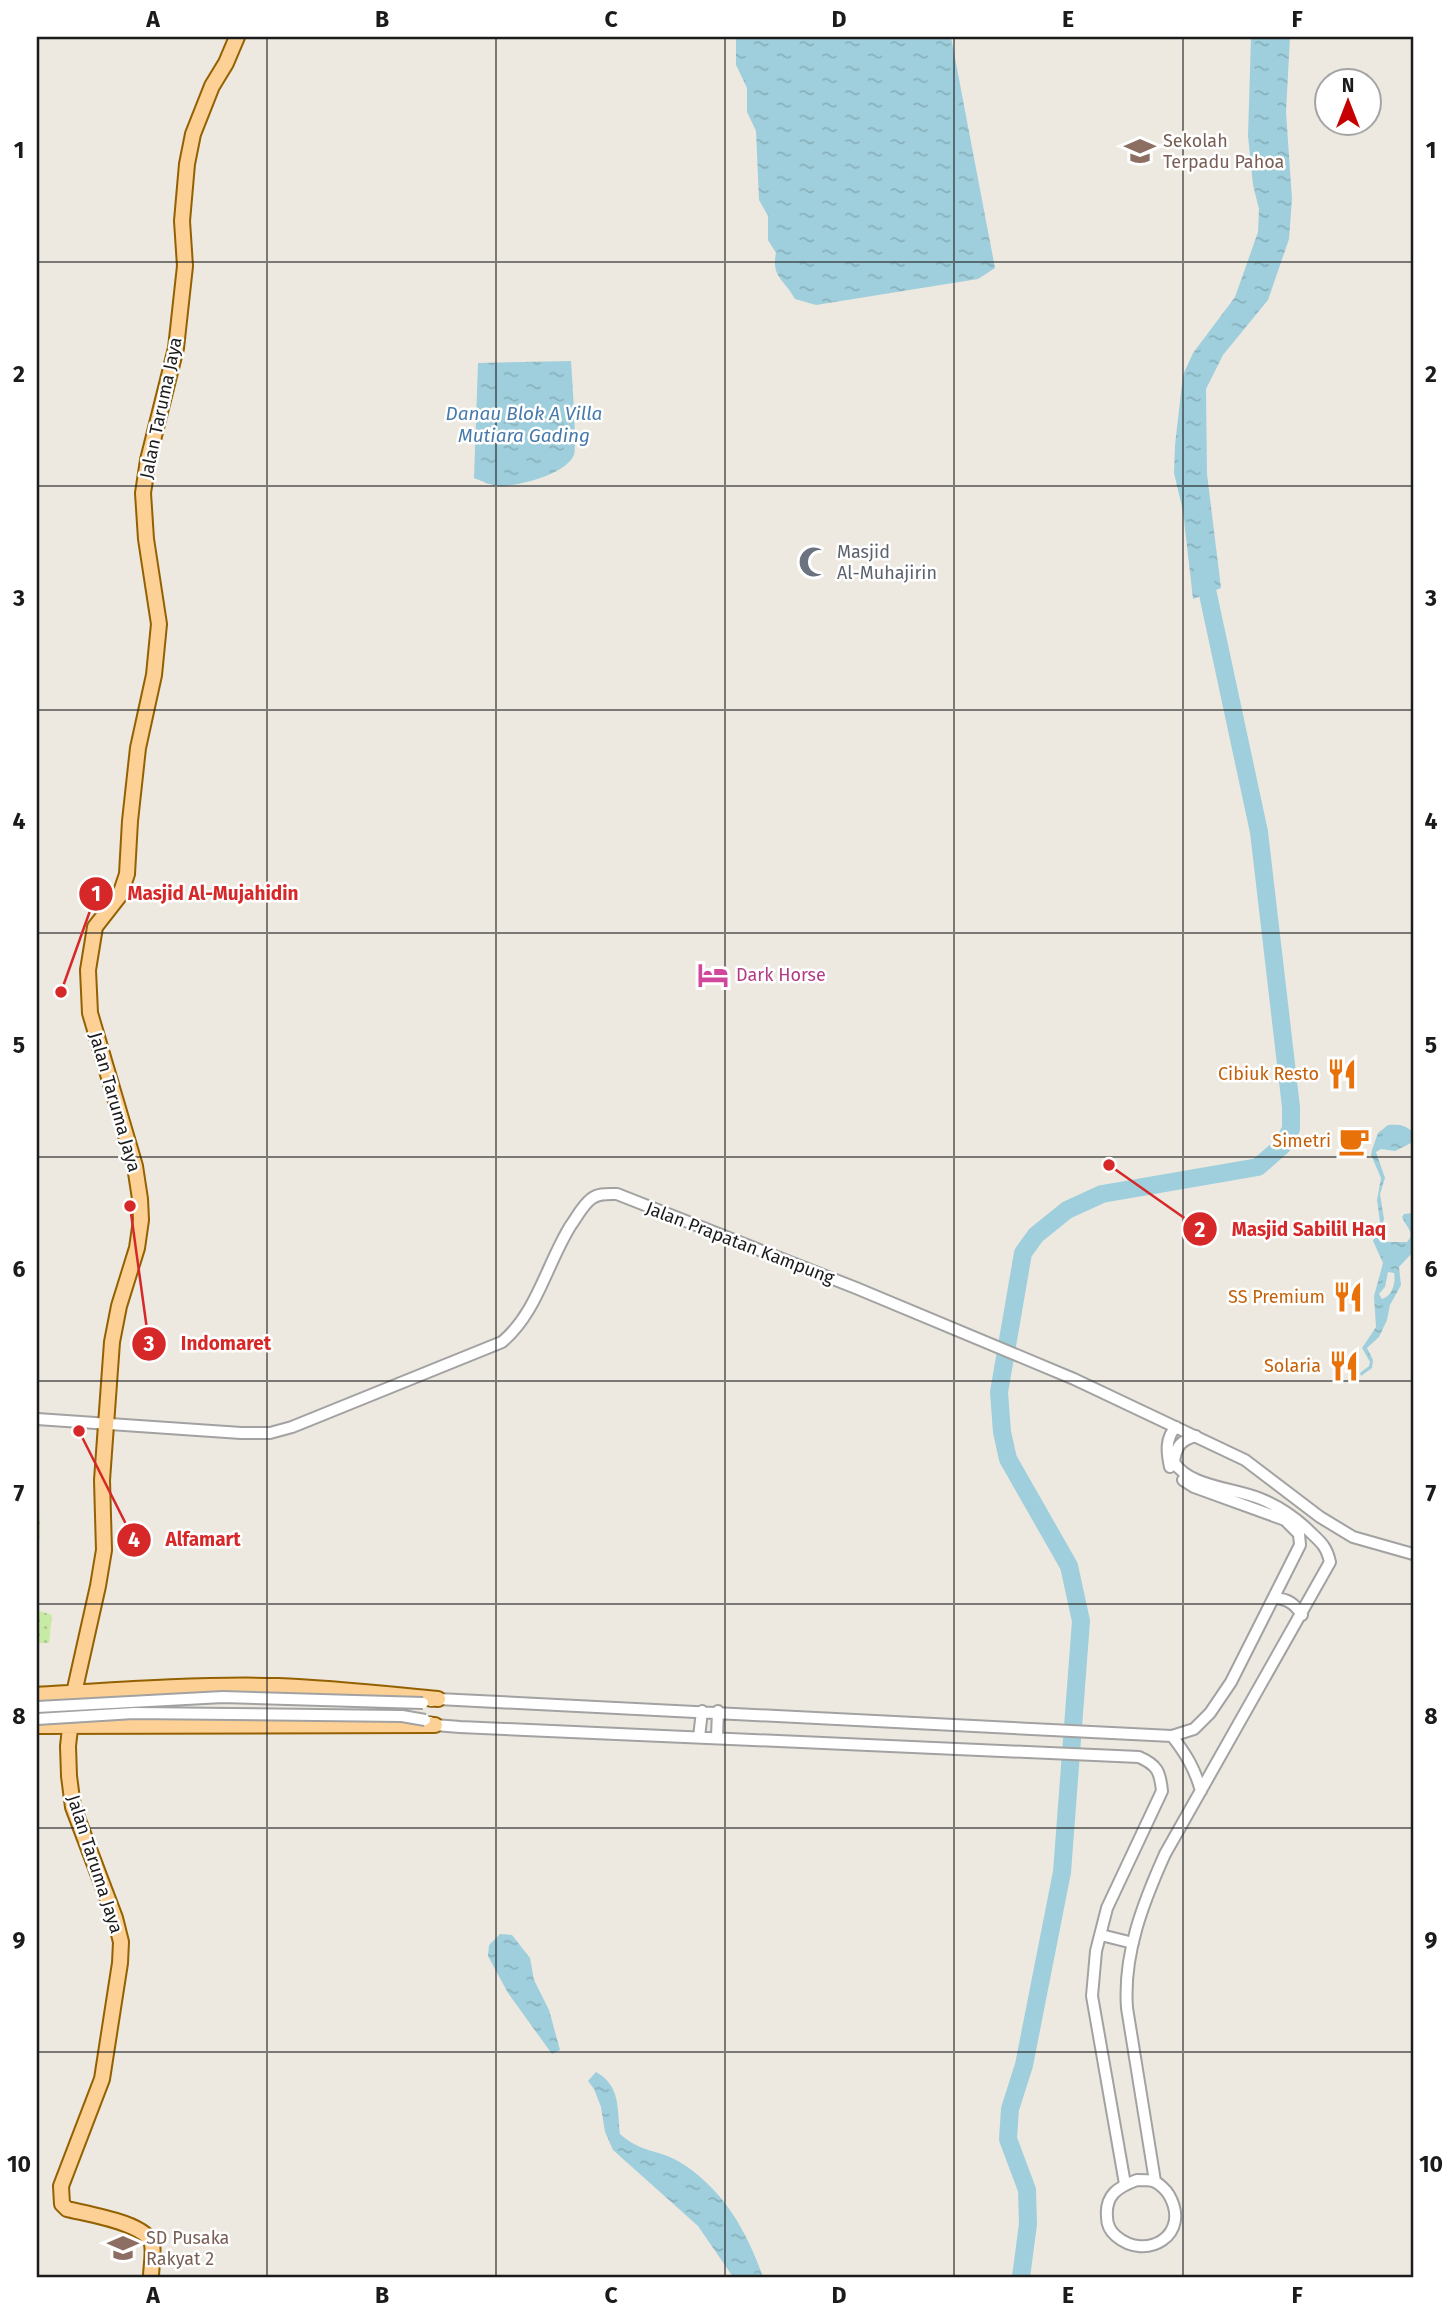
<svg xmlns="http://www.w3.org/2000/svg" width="1450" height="2314" viewBox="0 0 1450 2314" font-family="'Fira Sans',sans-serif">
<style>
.grass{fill:url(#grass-dots)}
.water{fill:url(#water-ripples);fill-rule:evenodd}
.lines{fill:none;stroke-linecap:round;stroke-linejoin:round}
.river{stroke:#9fcfdc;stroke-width:18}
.tertiary-casing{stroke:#a2a2a2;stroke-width:14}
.primary-casing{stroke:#936100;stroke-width:18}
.tertiary{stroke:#fff;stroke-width:10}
.primary{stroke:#fdd095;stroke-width:14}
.tertiary-bridge-casing{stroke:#a2a2a2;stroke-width:14;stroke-linecap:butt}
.tertiary-bridge{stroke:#fff;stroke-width:10}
.grid{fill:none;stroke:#1b1b1b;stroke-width:2;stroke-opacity:0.55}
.labels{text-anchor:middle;stroke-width:5;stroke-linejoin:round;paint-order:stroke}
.education-label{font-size:18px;fill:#785e54;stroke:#fff;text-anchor:start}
.street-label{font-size:18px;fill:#1b1b1b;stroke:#fff}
.worship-label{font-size:18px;fill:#5b616d;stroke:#fff;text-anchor:start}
.hotel-label{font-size:18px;fill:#b23c85;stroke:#fff;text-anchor:start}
.food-label{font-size:18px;fill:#c56008;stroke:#fff;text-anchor:end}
.water-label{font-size:19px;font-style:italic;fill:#477aac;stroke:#fff}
.leader{fill:none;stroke:#d62828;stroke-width:2.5}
.callout-dot{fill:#d62828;stroke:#fff;stroke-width:2.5}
.mark-label{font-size:21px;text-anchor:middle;font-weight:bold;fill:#fff}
.callout-label{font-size:19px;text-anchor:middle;font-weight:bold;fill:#d62828;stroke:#fff;stroke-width:5;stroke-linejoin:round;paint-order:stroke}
.neatline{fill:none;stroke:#1b1b1b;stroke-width:2.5}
.grid-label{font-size:23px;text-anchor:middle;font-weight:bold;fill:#1b1b1b}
</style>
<defs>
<pattern id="grass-dots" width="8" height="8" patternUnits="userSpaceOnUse" patternTransform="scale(1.75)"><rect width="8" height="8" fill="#c7eaa4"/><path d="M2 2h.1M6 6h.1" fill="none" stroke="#aac88d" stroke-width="1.8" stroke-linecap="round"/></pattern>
<pattern id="water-ripples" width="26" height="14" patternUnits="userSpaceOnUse" patternTransform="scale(1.75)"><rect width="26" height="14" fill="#9fcfdc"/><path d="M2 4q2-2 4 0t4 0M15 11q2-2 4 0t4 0" fill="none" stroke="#88b1bc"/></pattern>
</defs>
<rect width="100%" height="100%" fill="#ede9e0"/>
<path class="grass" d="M37 1463 40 1527 37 1582Z
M37 1610 52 1615 49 1643H37Z"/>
<path class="water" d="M736 37H951L995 268 978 279 816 305 795 299C784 279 771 277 776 253L768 240V216L759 200 756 131 747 112V88L736 65Z
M1251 37H1290L1286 112 1292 199 1289 239 1268 300 1223 355 1206 389 1207 474 1221 588 1193 599 1183 511 1174 473 1175 445 1183 375 1193 353 1235 297 1258 232 1259 209 1253 185 1248 136Z
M571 361C572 376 577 445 574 455 566 474 520 486 500 486 492 486 482 481 474 478L478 363Z
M1388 1125C1399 1124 1405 1125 1413 1132V1142L1395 1151 1381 1149 1376 1152 1385 1178 1380 1194 1384 1219 1378 1239 1383 1242H1407C1416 1232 1405 1226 1402 1217L1404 1214 1413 1213V1252L1399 1267 1401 1285 1390 1305 1387 1320 1379 1337 1367 1348 1373 1360 1372 1368 1361 1376 1360 1373 1369 1366 1370 1362 1362 1348 1376 1327 1374 1296 1383 1263 1373 1241 1380 1222 1377 1200 1381 1178 1371 1155 1372 1150 1378 1133ZM1388 1272 1394 1273C1396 1283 1392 1296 1382 1299L1379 1294 1385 1287Z
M500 1934 512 1935 530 1958 534 1980 549 2010 560 2050 552 2054 508 1993 488 1956 489 1945Z
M596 2072C621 2086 617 2108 620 2134 641 2153 657 2149 678 2161 722 2187 747 2231 763 2277H733L698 2226 613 2150 605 2132 601 2107 594 2089 588 2081Z"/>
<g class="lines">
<path class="river" d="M1021 2277 1028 2224 1027 2190 1008 2139 1010 2109 1024 2065 1062 1872 1081 1621 1069 1566 1008 1459 1002 1432 999 1392 1023 1253 1036 1235 1067 1210 1102 1194 1258 1167 1282 1146 1291 1129V1107L1259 832 1203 571"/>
<g class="tertiary-casing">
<path id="tertiary" d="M37 1419 241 1433H270L292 1427 502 1342C537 1313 547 1263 571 1225 577 1217 582 1206 591 1199 598 1193 608 1194 617 1194L856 1288 1074 1379 1245 1460 1320 1517 1353 1537 1413 1554
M1170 1467C1167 1453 1165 1438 1176 1427
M1275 1598C1288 1599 1295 1604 1302 1615
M431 1701 438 1699 1172 1736C1186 1754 1195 1769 1201 1791
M430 1722 435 1725 460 1727 1139 1757C1157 1765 1160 1771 1162 1791L1107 1908 1096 1951 1092 1996 1125 2184
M1172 1736 1194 1729 1210 1713 1231 1682 1300 1545 1299 1534 1285 1520 1194 1487 1183 1480
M699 1737 702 1711
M717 1737 718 1711
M1101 1935 1133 1943
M1137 2180C1142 2180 1148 2180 1153 2181 1159 2183 1166 2190 1169 2195 1192 2235 1146 2262 1116 2236 1110 2231 1107 2224 1107 2217 1105 2195 1118 2187 1137 2180Z
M1155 2181 1127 2008C1123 1954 1143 1903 1165 1854L1330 1562C1326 1544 1319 1541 1306 1528 1293 1516 1278 1506 1261 1499 1235 1488 1189 1487 1174 1462 1176 1446 1181 1440 1196 1436"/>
</g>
<g class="primary-casing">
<path id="primary" d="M37 1695C117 1690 197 1684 278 1686 332 1688 385 1694 438 1699
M37 1726 435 1725
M151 2277C151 2267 154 2254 152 2244 147 2223 87 2214 67 2209L62 2204 61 2186 102 2079 120 1963 121 1942 115 1918 73 1807 69 1776 68 1746 74 1693 98 1586 104 1550 102 1480 112 1342 119 1306 137 1248 141 1220 140 1199 135 1166 90 1013 88 970 95 927 120 895 127 874 130 821 138 748 154 675 159 624 146 539 143 493 148 460 176 348 185 266 182 221 187 164 193 134 212 86 226 63 237 37"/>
</g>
<use href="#tertiary" class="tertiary"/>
<use href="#primary" class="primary"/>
<g class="tertiary-bridge-casing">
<path id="tertiary-bridge" d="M37 1707 223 1697 423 1703
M37 1719 134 1713 402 1716 425 1720"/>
</g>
<use href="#tertiary-bridge" class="tertiary-bridge"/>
</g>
<path class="grid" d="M267 37V2277M496 37V2277M725 37V2277M954 37V2277M1183 37V2277M37 262H1413M37 486H1413M37 710H1413M37 933H1413M37 1157H1413M37 1381H1413M37 1604H1413M37 1828H1413M37 2052H1413"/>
<defs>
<g id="school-bare" transform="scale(2.415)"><path d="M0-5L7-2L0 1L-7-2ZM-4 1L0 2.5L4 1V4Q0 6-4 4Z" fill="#8d6e63" stroke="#fff" stroke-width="2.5" paint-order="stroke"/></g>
<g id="mosque-bare" transform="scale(2.415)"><path d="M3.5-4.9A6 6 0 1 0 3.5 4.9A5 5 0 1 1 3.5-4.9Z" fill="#6b7280" stroke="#fff" stroke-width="2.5" paint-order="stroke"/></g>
<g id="hotel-bare" transform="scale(2.415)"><path d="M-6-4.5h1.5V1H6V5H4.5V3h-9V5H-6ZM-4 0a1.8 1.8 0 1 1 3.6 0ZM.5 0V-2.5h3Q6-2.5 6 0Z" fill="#d1479c" stroke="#fff" stroke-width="2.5" paint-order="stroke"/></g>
<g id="restaurant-bare" transform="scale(2.415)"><path d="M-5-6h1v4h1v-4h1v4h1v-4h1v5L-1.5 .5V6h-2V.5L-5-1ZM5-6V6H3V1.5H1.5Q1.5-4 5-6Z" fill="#e8710a" stroke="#fff" stroke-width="2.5" paint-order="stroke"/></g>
<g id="cafe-bare" transform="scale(2.415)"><path d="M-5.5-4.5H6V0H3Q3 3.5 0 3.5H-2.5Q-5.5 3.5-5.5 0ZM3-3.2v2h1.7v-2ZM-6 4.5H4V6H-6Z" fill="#e8710a" stroke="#fff" stroke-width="2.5" paint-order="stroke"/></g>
</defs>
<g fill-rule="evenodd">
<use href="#school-bare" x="1140" y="151"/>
<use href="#mosque-bare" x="814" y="562"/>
<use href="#hotel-bare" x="713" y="975"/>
<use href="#restaurant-bare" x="1342" y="1074"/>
<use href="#cafe-bare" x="1354" y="1141"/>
<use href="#restaurant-bare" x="1348" y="1297"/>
<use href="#restaurant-bare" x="1344" y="1366"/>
<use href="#school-bare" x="123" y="2248"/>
</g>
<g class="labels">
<g class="education-label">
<text x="1163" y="147">Sekolah<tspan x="1163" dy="21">Terpadu Pahoa</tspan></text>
<text x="146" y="2244">SD Pusaka<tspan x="146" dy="21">Rakyat 2</tspan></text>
</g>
<g class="street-label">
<text transform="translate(161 408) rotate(-78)" y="6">Jalan Taruma Jaya</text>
<text transform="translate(115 1102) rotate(74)" y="6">Jalan Taruma Jaya</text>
<text transform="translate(740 1243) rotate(21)" y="6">Jalan Prapatan Kampung</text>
<text transform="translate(95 1864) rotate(72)" y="6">Jalan Taruma Jaya</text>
</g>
<g class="worship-label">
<text x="837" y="558">Masjid<tspan x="837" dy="21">Al-Muhajirin</tspan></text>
</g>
<g class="hotel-label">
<text x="736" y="981">Dark Horse</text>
</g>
<g class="food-label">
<text x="1319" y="1080">Cibiuk Resto</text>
<text x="1331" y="1147">Simetri</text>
<text x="1325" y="1303">SS Premium</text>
<text x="1321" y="1372">Solaria</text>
</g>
<g class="water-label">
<text x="524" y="420">Danau Blok A Villa<tspan x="524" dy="22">Mutiara Gading</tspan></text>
</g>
</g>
<path class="leader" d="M61 992L96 894M1109 1165L1200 1229M130 1206L149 1344M79 1431L134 1540"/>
<g class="callout-dot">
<circle cx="61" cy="992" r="7"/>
<circle cx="1109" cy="1165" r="7"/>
<circle cx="130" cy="1206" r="7"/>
<circle cx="79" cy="1431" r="7"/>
<circle cx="96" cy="894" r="18"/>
<circle cx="1200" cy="1229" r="18"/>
<circle cx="149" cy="1344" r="18"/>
<circle cx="134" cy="1540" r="18"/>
</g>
<g class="mark-label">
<text x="96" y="901">1</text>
<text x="1200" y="1237">2</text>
<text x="149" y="1351">3</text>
<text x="134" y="1547">4</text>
</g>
<g class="callout-label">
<text x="213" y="900">Masjid Al-Mujahidin</text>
<text x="1309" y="1236">Masjid Sabilil Haq</text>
<text x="226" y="1350">Indomaret</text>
<text x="203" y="1546">Alfamart</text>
</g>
<rect width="1450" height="2314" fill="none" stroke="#ffffff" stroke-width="77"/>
<g transform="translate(1348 102)"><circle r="33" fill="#ffffff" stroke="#a4a4a4" stroke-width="2"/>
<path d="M0-5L12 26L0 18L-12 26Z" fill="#c70001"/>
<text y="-10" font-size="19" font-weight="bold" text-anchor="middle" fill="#1b1b1b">N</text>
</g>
<rect x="38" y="38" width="1374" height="2238" class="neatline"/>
<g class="grid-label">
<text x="153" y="27">A</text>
<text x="382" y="27">B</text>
<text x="611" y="27">C</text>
<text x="839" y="27">D</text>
<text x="1068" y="27">E</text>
<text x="1297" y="27">F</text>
<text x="19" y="158">1</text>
<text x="1431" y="158">1</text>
<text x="19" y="382">2</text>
<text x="1431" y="382">2</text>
<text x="19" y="606">3</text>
<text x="1431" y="606">3</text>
<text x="19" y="829">4</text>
<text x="1431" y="829">4</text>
<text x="19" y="1053">5</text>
<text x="1431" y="1053">5</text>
<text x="19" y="1277">6</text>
<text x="1431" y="1277">6</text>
<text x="19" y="1501">7</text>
<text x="1431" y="1501">7</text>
<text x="19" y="1724">8</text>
<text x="1431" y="1724">8</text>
<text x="19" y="1948">9</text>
<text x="1431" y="1948">9</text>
<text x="19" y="2172">10</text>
<text x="1431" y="2172">10</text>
<text x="153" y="2303">A</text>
<text x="382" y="2303">B</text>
<text x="611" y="2303">C</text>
<text x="839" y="2303">D</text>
<text x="1068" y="2303">E</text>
<text x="1297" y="2303">F</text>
</g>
</svg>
